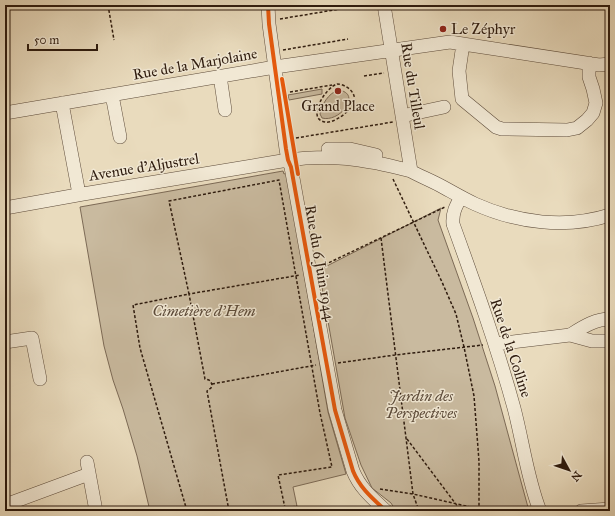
<svg xmlns="http://www.w3.org/2000/svg" width="615" height="516" viewBox="0 0 615 516" font-family="'IM FELL Great Primer',serif">
<style>
.green{fill:#c9ba9f;stroke:#7c6a56}
.lines{fill:none;stroke-linecap:round;stroke-linejoin:round}
.minor-casing{stroke:#5d4b3a;stroke-width:14}
.path{stroke:#2e1b0e;stroke-width:1.5;stroke-dasharray:3 2;stroke-linecap:butt}
.minor{stroke:#f1e8d4;stroke-width:13}
.cycleway-casing{stroke:#f1e8d4;stroke-width:6}
.cycleway{stroke:#e8590c;stroke-width:4}
.poi-dot{fill:#8f2418;stroke:#f1e8d4;stroke-width:1.5}
.labels{text-anchor:middle;stroke-width:3;stroke-linejoin:round;paint-order:stroke}
.poi-label{font-size:15px;fill:#2e1b0e;stroke:#f1e8d4;text-anchor:start}
.street-label{font-size:15px;fill:#2e1b0e;stroke:#f1e8d4}
.park-label{font-size:15px;font-style:italic;fill:#5c4b3a;stroke:#f1e8d4}
</style>
<rect width="100%" height="100%" fill="#e9dbbd"/>
<filter id="stains"><feTurbulence type="fractalNoise" baseFrequency=".005" numOctaves="4"/><feColorMatrix values="0 0 0 0 .2 0 0 0 0 .09 0 0 0 0 .02 0 0 0 .5 -.17"/></filter>
<radialGradient id="worn" r=".72"><stop offset=".6" stop-color="#630" stop-opacity="0"/><stop offset="1" stop-color="#630" stop-opacity=".3"/></radialGradient>
<path class="green" d="M322 89V94L289 100 288 95Z
M338 90C363 93 340 123 322 118L320 114C322 104 328 94 338 90Z
M283 171 284 174 287 173 328 412 346 474 293 487 298 511H150L137 456 123 409 113 380 104 346 80 207Z
M441 208 438 220 473 318 495 386 529 511H396L391 503 372 488 361 465 345 418 319 270Z"/>
<g class="lines">
<g class="minor-casing">
<path id="minor" d="M268 5 269 24 286 149 288 160 291 167 335 410 353 471C360 488 372 498 386 511
M384 5 411 171
M463 44 459 71 462 99 496 127 502 129 567 130 577 128 587 120 593 113 596 103 593 89 589 77V63
M220 76 225 110
M112 95 120 137
M62 103 79 194
M5 113 275 67 450 42 599 65 610 64
M402 116 444 107
M328 149H350L376 155
M405 168C417 175 430 180 443 187 454 193 464 199 475 204 517 223 566 229 610 215
M461 197C456 206 452 213 453 224 475 285 497 346 514 408 523 442 527 478 540 511
M5 208 83 194 288 160C316 156 344 157 371 162 385 164 398 168 411 171
M570 335C583 327 595 319 610 319
M5 342 32 338 40 379
M495 344 570 335 592 341H610
M87 462 96 511
M5 505 89 474
M581 511 610 509"/>
</g>
<path class="path" d="M108 5 114 40
M280 19 340 9
M283 50 348 39
M364 76 384 73
M337 84C345 84 357 92 354 102 352 110 334 124 325 122 306 119 325 88 337 84Z
M290 92 332 85
M296 138 393 122
M393 179 442 282 456 314 464 347 474 396 479 461V511
M381 238 413 494 419 511
M320 267 445 207
M338 363 395 355 483 345
M212 384 316 365
M407 439 461 511
M380 489 413 494 488 511
M187 511 140 348 133 305 189 294 169 201 279 180 320 413 332 467 278 475 285 508
M229 511 207 391 211 388 212 384 209 380 205 379 189 294 300 275
M267 511 297 506"/>
<use href="#minor" class="minor"/>
<g class="cycleway-casing">
<path id="cycleway" d="M268 5 269 24 286 149 288 160 291 167 335 410 353 471C360 488 372 498 386 511
M282 79 298 174"/>
</g>
<use href="#cycleway" class="cycleway"/>
</g>
<g class="poi-dot">
<circle cx="443" cy="29" r="4"/>
<circle cx="338" cy="91" r="4"/>
</g>
<g class="labels">
<g class="poi-label">
<text x="451" y="34">Le Zéphyr</text>
<text x="338" y="111" text-anchor="middle">Grand Place</text>
</g>
<g class="street-label">
<text transform="translate(195 64) rotate(-10)" y="5">Rue de la Marjolaine</text>
<text transform="translate(413 86) rotate(81)" y="5">Rue du Tilleul</text>
<text transform="translate(144 167) rotate(-9)" y="5">Avenue d'Aljustrel</text>
<text transform="translate(320 263) rotate(80)" y="5">Rue du 6 Juin 1944</text>
<text transform="translate(511 348) rotate(72)" y="5">Rue de la Colline</text>
</g>
<g class="park-label">
<text x="204" y="316">Cimetière d'Hem</text>
<text x="421" y="401">Jardin des<tspan x="421" dy="17">Perspectives</tspan></text>
</g>
</g>
<rect width="615" height="516" fill="none" stroke="#e9dbbd" stroke-width="20"/>
<rect x="6" y="6" width="603" height="504" fill="none" stroke="#2e1b0e" stroke-width="2"/>
<rect x="10" y="10" width="595" height="496" fill="none" stroke="#2e1b0e"/>
<g transform="translate(569 470) rotate(130)" stroke="#f1e8d4" stroke-width="3" paint-order="stroke">
<path d="M0-3L7 15L0 10L-7 15Z" fill="#2e1b0e"/>
<text y="-6" font-size="11" font-weight="bold" text-anchor="middle" fill="#2e1b0e">N</text>
</g>
<path d="M28 44v6h69v-6" fill="none" stroke="#2e1b0e" stroke-width="2"/>
<text x="34" y="44" font-size="12" fill="#2e1b0e" stroke="#f1e8d4" stroke-width="3" paint-order="stroke">50 m</text>
<rect width="100%" height="100%" filter="url(#stains)"/>
<rect width="100%" height="100%" fill="url(#worn)"/>
</svg>
